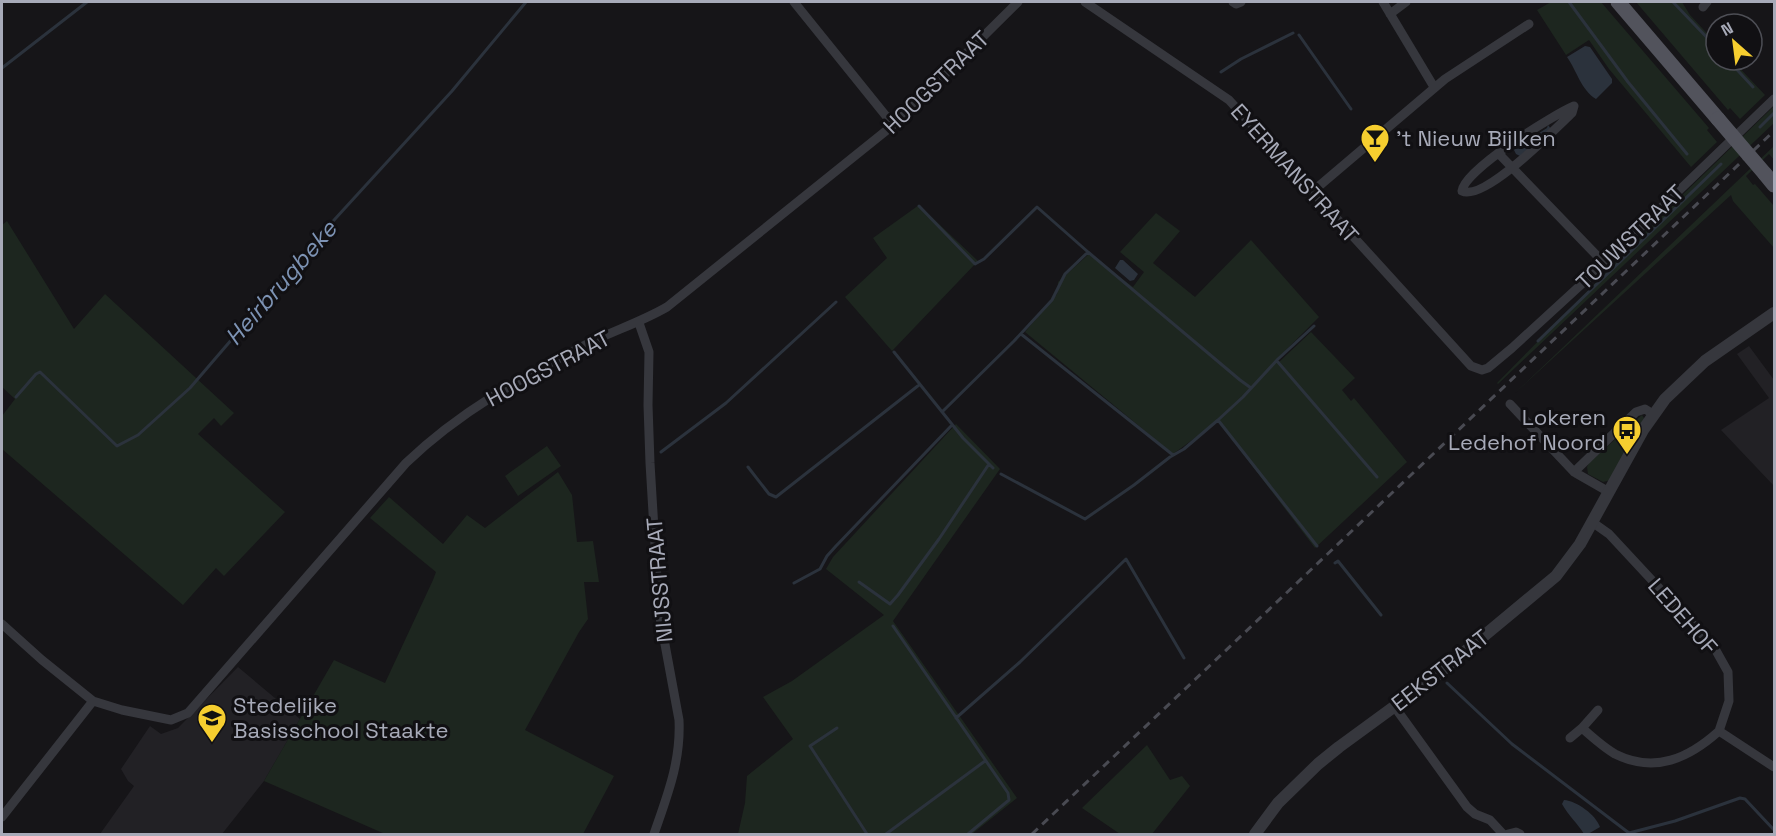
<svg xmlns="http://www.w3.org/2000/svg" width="1776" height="836" viewBox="0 0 1776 836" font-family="'Space Grotesk',sans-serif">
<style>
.built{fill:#222125}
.green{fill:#1d261f}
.water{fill:#2b323c}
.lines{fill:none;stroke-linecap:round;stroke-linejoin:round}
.stream{stroke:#2b323c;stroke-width:3}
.minor{stroke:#36373d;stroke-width:9}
.tertiary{stroke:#36373d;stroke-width:12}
.primary{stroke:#52535c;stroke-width:15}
.rail{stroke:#494a52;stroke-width:3;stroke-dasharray:8 6;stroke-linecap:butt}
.primary-bridge{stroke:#52535c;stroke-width:15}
.labels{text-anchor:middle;stroke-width:6;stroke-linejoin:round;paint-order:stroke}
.street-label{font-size:22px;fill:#a7aab8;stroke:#111013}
.poi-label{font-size:22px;fill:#a7aab8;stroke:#111013;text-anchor:start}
.water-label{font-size:24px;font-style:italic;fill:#7d93b4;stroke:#111013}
</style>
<rect width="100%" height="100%" fill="#161518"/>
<path class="built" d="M1749 346 1774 380V486L1721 430 1769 398 1737 354Z
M238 667 300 719 264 781 222 834H100L134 786 128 781 121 769 150 726 161 734 178 728Z"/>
<path class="green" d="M1551 2H1601L1709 128 1707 130 1717 142 1691 167 1609 69 1589 40 1566 55 1537 10Z
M1636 2H1682L1690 15 1716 43V60H1732L1765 95 1740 119 1730 108 1728 110Z
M1774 106V123L1498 384 1497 383 1673 204Z
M1774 146V160L1769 154 1746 176 1753 185 1755 184 1774 206V248L1733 201 1731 195 1515 393Z
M919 205 978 261 892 351 845 297 887 258 873 238Z
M1156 213 1180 231 1153 263 1195 297 1251 240 1319 317 1275 361 1279 362 1311 332 1355 378 1342 390 1351 401 1354 398 1407 462 1315 548 1218 421 1173 454 1025 332 1057 294 1058 282 1089 254 1133 287 1144 272 1120 252Z
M7 221 74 329 105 294 234 413 221 426 214 418 198 434 285 512 224 576 216 568 183 605 2 449V416L15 399 2 387V225Z
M1642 415 1645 420 1611 480 1603 482 1588 474 1587 467 1589 463Z
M956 424 1000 469 893 621 1017 798 972 834H738L745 803 747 776 793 739 763 697 792 681 884 615 826 569 833 557Z
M547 446 561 466 518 496 505 476Z
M558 472 572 495 577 542 593 541 599 582H584L588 619 579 632 525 730 614 776 583 834H385L264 781 334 660 385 683 433 580 436 572 370 518 389 497 443 544 467 515 485 528Z
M1147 745 1170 780 1182 776 1190 786 1152 834H1120L1082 808Z"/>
<path class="water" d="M1585 46 1590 47 1612 79V83L1596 99C1581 90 1577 71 1567 57Z
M1548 125 1551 129 1520 156 1516 154 1514 150 1516 148 1547 128Z
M1120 260H1123L1138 274 1134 280 1130 281 1115 268Z
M1564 800C1577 801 1596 815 1600 827L1588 834H1584C1578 824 1568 815 1562 804Z"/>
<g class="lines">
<path class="stream" d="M1569 2 1628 82 1687 154
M1673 2 1716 47
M1299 35 1351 109
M1728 60 1753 87
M2 68 87 2
M1221 72 1241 59 1293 33
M1760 127 1774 113
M919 206 975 264 984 259 1037 207 1088 252 1065 274 1052 300 1014 341 942 412
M1088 252 1240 380 1251 388
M1021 334 1173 455
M1538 341 1721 164
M894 352 963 438 993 468
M1277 361 1377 477
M16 397 36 374 40 372 117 446 138 435 190 388 335 219 452 91 526 2
M1218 420 1317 546
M661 452 726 403 836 302
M748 467 769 494 776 497 919 385
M1001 474 1085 519 1134 485 1170 457 1184 449 1218 420 1243 397 1278 359 1314 326
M1335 563 1338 561 1381 615
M859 582 890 604 898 595 939 539 989 464
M794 583 820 569 827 556 836 546 952 425
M893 626 1008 793 1009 800 968 834
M1447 683 1512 744 1629 833 1675 821 1740 798 1745 799 1774 830
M956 718 1020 662 1126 559 1184 658
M837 728 810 746 867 834
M886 834 985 761"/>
<path class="minor" d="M794 2 886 116 894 119
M1085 2 1229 100 1471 366 1482 370 1488 368 1512 348 1584 282 1774 99
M1233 2 1236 4 1241 2
M1383 2 1434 87
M1703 7 1707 2
M1390 14 1406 2
M1574 106 1572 113C1555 129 1484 202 1462 191 1464 170 1553 115 1574 106Z
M1499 154 1604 263
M1312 192 1445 79 1529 24
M639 323 649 352 648 405 650 463 659 612 679 720C681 762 667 796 654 834
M1510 404 1574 472 1609 492
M1574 472 1636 412 1645 409 1653 414
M1592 522 1609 534 1714 647 1728 672 1729 701 1719 731 1774 767
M2 624 42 660 93 701 122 710 171 720 188 713 406 463C459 412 522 377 587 344 613 331 641 322 667 307L892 126 894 119 904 115 1018 2
M1394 706 1467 807 1475 814 1490 820 1503 834
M1582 728 1598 710
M1570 738 1582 728C1592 737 1603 747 1615 754 1655 774 1689 758 1719 731
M2 817 93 701
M1508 834 1516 832 1520 834"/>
<path class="tertiary" d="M1255 834 1278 803 1318 764 1339 747 1432 679 1556 576 1580 544 1643 430 1665 399 1705 361 1774 313"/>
<path class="primary" d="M1618 2 1718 119
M1765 174 1774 185"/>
<path class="rail" d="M1032 834 1774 131"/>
<path class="primary-bridge" d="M1718 119 1765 174"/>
</g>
<defs>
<g id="bar-pin" transform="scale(1.5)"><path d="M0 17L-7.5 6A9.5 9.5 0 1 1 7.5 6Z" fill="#f6ce2f" stroke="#111013"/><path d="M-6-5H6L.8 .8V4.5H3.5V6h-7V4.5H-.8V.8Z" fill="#111"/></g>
<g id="bus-pin" transform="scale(1.5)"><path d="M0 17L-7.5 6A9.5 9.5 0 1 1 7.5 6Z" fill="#f6ce2f" stroke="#111013"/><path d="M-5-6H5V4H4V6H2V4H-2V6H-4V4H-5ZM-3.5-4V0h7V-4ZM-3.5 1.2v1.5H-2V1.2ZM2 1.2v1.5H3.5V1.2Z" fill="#111"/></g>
<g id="school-pin" transform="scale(1.5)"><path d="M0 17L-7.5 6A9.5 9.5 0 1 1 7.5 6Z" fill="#f6ce2f" stroke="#111013"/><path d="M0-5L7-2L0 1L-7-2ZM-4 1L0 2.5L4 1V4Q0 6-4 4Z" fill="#111"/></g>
</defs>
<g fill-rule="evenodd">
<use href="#bar-pin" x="1375" y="138"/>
<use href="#bus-pin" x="1627" y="430"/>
<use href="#school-pin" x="212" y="718"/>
</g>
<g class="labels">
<g class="street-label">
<text transform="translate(936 82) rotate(-44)" y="8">HOOGSTRAAT</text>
<text transform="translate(1295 173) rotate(48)" y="8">EYERMANSTRAAT</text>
<text transform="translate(1630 237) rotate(-44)" y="8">TOUWSTRAAT</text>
<text transform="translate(548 368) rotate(-28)" y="8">HOOGSTRAAT</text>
<text transform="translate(659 580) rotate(-95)" y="8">NIJSSTRAAT</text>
<text transform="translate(1683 616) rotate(49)" y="8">LEDEHOF</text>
<text transform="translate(1440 670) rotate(-38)" y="8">EEKSTRAAT</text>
</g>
<g class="poi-label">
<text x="1396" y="146">'t Nieuw Bijlken</text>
<text x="1606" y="425" text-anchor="end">Lokeren<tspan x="1606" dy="25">Ledehof Noord</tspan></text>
<text x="233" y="713">Stedelijke<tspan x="233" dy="25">Basisschool Staakte</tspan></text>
</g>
<g class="water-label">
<text transform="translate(281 283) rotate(-49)" y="8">Heirbrugbeke</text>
</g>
</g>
<rect width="1776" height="836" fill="none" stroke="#a7aab8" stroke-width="6"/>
<g transform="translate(1734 42) rotate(332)"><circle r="28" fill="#111013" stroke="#4d4e55" stroke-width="1.5"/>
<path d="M0-4.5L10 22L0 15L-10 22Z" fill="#f6ce2f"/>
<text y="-9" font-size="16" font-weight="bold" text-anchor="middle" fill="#a7aab8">N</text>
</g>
</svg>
